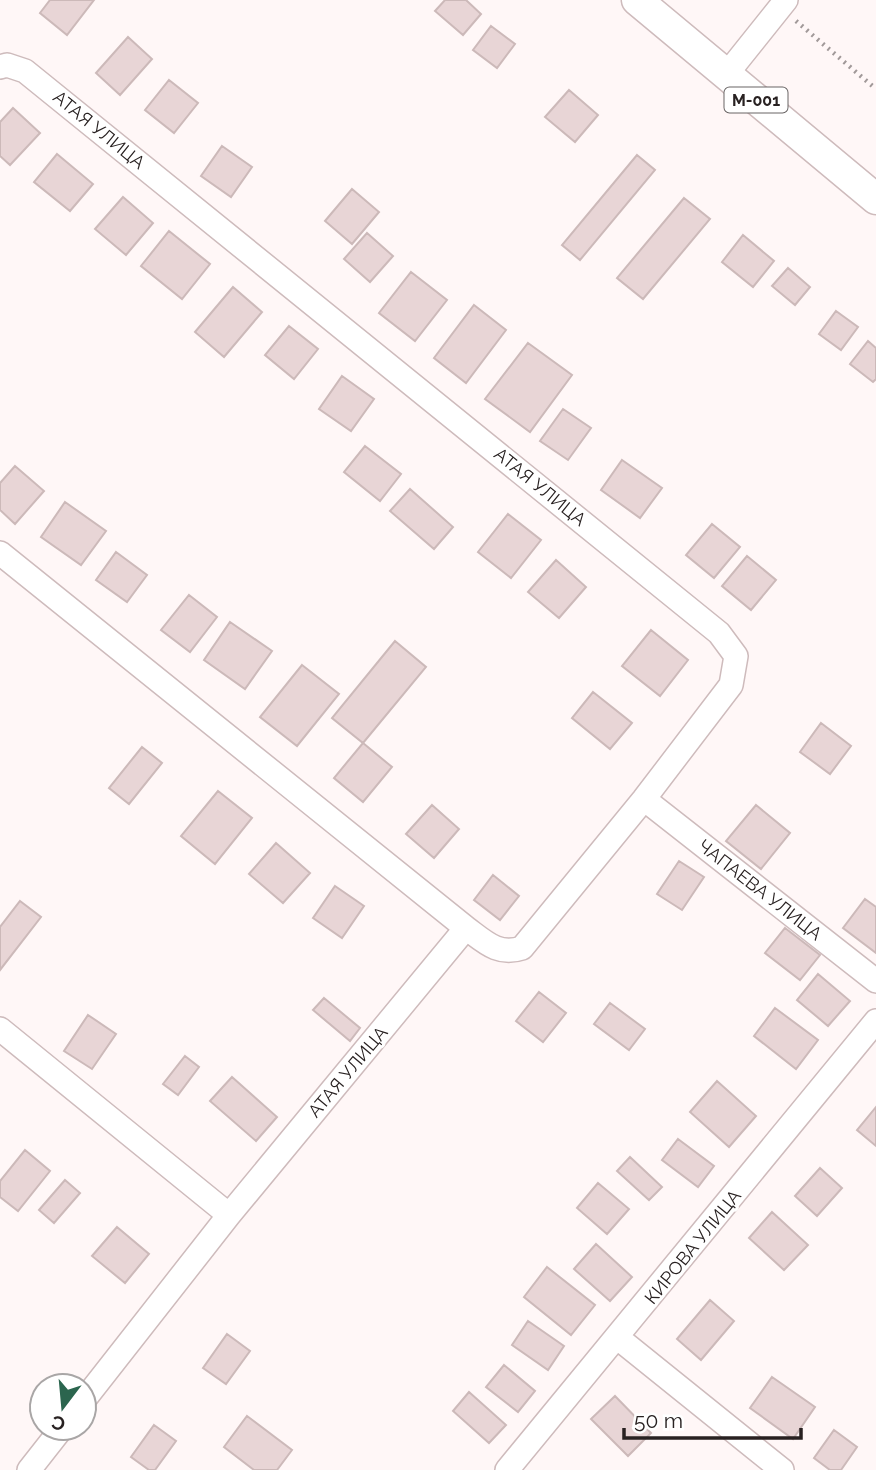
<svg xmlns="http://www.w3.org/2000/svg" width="876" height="1470" viewBox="0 0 876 1470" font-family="Raleway,sans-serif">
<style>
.building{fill:#e8d5d6;stroke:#ccb9b9;stroke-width:2}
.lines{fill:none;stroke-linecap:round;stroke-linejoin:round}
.minor-casing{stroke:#cebbbc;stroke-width:26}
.major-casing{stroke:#cebbbc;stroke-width:33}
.path{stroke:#a19999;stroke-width:4.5;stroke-dasharray:2 5;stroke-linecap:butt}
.minor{stroke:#fff;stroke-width:23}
.major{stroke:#fff;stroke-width:30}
.labels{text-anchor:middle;stroke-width:6;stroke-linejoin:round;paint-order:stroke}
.shield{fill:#fff;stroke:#686464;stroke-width:2}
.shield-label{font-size:16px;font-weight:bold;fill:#282121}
.street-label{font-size:18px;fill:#282121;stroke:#fff}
</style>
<rect width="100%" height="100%" fill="#fff7f7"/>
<path class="building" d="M50 0H94L67 35 40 13Z
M445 0H466L481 14 463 35 435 11Z
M491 26 515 44 497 68 473 50Z
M128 37 152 59 120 95 96 73Z
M169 80 198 103 174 133 145 110Z
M569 90 598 115 575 142 545 117Z
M13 108 40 133 10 165 0 156V122Z
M222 146 252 167 231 197 201 176Z
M57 154 93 184 70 211 34 182Z
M637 155 655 170 580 260 562 245Z
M352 189 379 212 352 244 325 221Z
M123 197 153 223 126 255 95 229Z
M684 198 710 219 643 299 617 278Z
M169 231 210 264 182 299 141 266Z
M367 233 393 256 370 282 344 259Z
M743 235 774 261 753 287 722 262Z
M788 268 810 287 795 305 772 286Z
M411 272 447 300 415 341 379 313Z
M233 287 262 312 224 357 195 332Z
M474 305 506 330 466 383 434 358Z
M836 311 858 327 841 350 819 334Z
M289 326 318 349 294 379 265 355Z
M868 341 876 348V379L873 382 850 364Z
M528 343 572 375 530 432 485 399Z
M342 376 374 399 351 431 319 409Z
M563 409 591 428 568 460 540 441Z
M365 446 401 474 380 501 344 472Z
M622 460 662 488 640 518 601 490Z
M15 466 44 491 15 524 0 510V483Z
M410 489 453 527 434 549 390 511Z
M65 502 106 531 81 565 41 537Z
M508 514 541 540 511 578 478 552Z
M712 524 740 547 714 578 686 555Z
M116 552 147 575 127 602 96 580Z
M747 556 776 580 751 610 722 586Z
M556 560 586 587 559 618 528 592Z
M189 595 217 617 190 652 161 630Z
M230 622 272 651 245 689 204 660Z
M651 630 688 660 660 696 622 666Z
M395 641 426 667 363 743 332 718Z
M302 665 339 694 297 746 260 717Z
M593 692 632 723 610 749 572 718Z
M821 723 851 746 830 774 800 752Z
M363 743 392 767 363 802 334 778Z
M142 747 162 763 129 804 109 788Z
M218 791 252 818 215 864 181 836Z
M432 805 459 829 434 858 406 834Z
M756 805 790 833 761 869 726 841Z
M276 843 310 873 283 903 249 874Z
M679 861 704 877 682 910 657 894Z
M493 875 519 896 500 920 474 900Z
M335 886 364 906 342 938 313 918Z
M865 899 876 907V953L843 928Z
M20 901 41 917 0 970V927Z
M785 928 820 955 800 980 765 953Z
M818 974 850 1001 828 1026 797 1000Z
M539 992 566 1013 543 1042 516 1021Z
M324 998 360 1028 350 1041 313 1010Z
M610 1003 645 1029 629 1050 594 1024Z
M775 1008 818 1040 796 1069 754 1036Z
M88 1015 116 1034 92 1069 64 1051Z
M185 1056 199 1067 178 1095 163 1084Z
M232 1077 277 1117 256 1141 210 1101Z
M717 1081 756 1116 729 1147 690 1112Z
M876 1107V1146L857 1130Z
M678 1139 714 1166 698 1187 662 1160Z
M25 1150 50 1171 18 1211 0 1197V1181Z
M630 1157 662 1187 649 1200 617 1171Z
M820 1168 842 1188 817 1216 795 1196Z
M65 1180 80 1193 54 1223 39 1210Z
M598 1183 629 1209 607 1234 577 1208Z
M772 1212 808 1245 784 1270 749 1238Z
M117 1227 149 1254 125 1283 92 1256Z
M596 1244 632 1277 610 1301 574 1269Z
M547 1267 595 1305 571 1335 524 1297Z
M710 1300 734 1321 701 1360 677 1339Z
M528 1321 564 1346 548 1370 512 1345Z
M227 1334 250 1351 226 1384 203 1368Z
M504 1365 535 1391 518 1412 486 1387Z
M772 1377 815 1407 793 1439 750 1408Z
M469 1392 506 1425 489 1443 453 1411Z
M615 1396 651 1433 628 1456 591 1419Z
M247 1416 292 1450 277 1470H254L224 1447Z
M154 1425 176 1441 155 1470H149L131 1457Z
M834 1430 857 1447 841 1470H830L814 1458Z"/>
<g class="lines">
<g class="minor-casing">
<path id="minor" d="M0 67 7 65 25 71 719 633 736 656 731 685 644 799 522 948C498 956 485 942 466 928L229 1215 84 1400
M726 75 786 0
M0 553 466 928
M644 799 876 981
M0 1029 229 1215
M618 1338 782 1470
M29 1470 62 1428
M507 1470 876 1021"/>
</g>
<g class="major-casing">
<path id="major" d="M637 0 876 199"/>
</g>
<path class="path" d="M796 21 876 89"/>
<use href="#minor" class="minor"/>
<use href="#major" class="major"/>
</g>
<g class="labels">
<rect class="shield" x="724.5" y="87.5" width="63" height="25" rx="5"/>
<g class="shield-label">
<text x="756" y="106">М-001</text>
</g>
<g class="street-label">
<text transform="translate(99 130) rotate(39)" y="6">АТАЯ УЛИЦА</text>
<text transform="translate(540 487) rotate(39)" y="6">АТАЯ УЛИЦА</text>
<text transform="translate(760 890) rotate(38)" y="6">ЧАПАЕВА УЛИЦА</text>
<text transform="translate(348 1072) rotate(-50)" y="6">АТАЯ УЛИЦА</text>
<text transform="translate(693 1247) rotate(-51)" y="6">КИРОВА УЛИЦА</text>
</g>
</g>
<g transform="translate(63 1407) rotate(196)"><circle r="33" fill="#ffffff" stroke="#a9a6a6" stroke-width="2"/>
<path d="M0-5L12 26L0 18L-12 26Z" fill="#2b654e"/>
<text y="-10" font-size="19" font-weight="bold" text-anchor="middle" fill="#282121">С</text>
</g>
<path d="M624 1428v10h177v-10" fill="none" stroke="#282121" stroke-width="3.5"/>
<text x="634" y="1428" font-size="21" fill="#282121" stroke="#ffffff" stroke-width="5" paint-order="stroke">50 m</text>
</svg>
